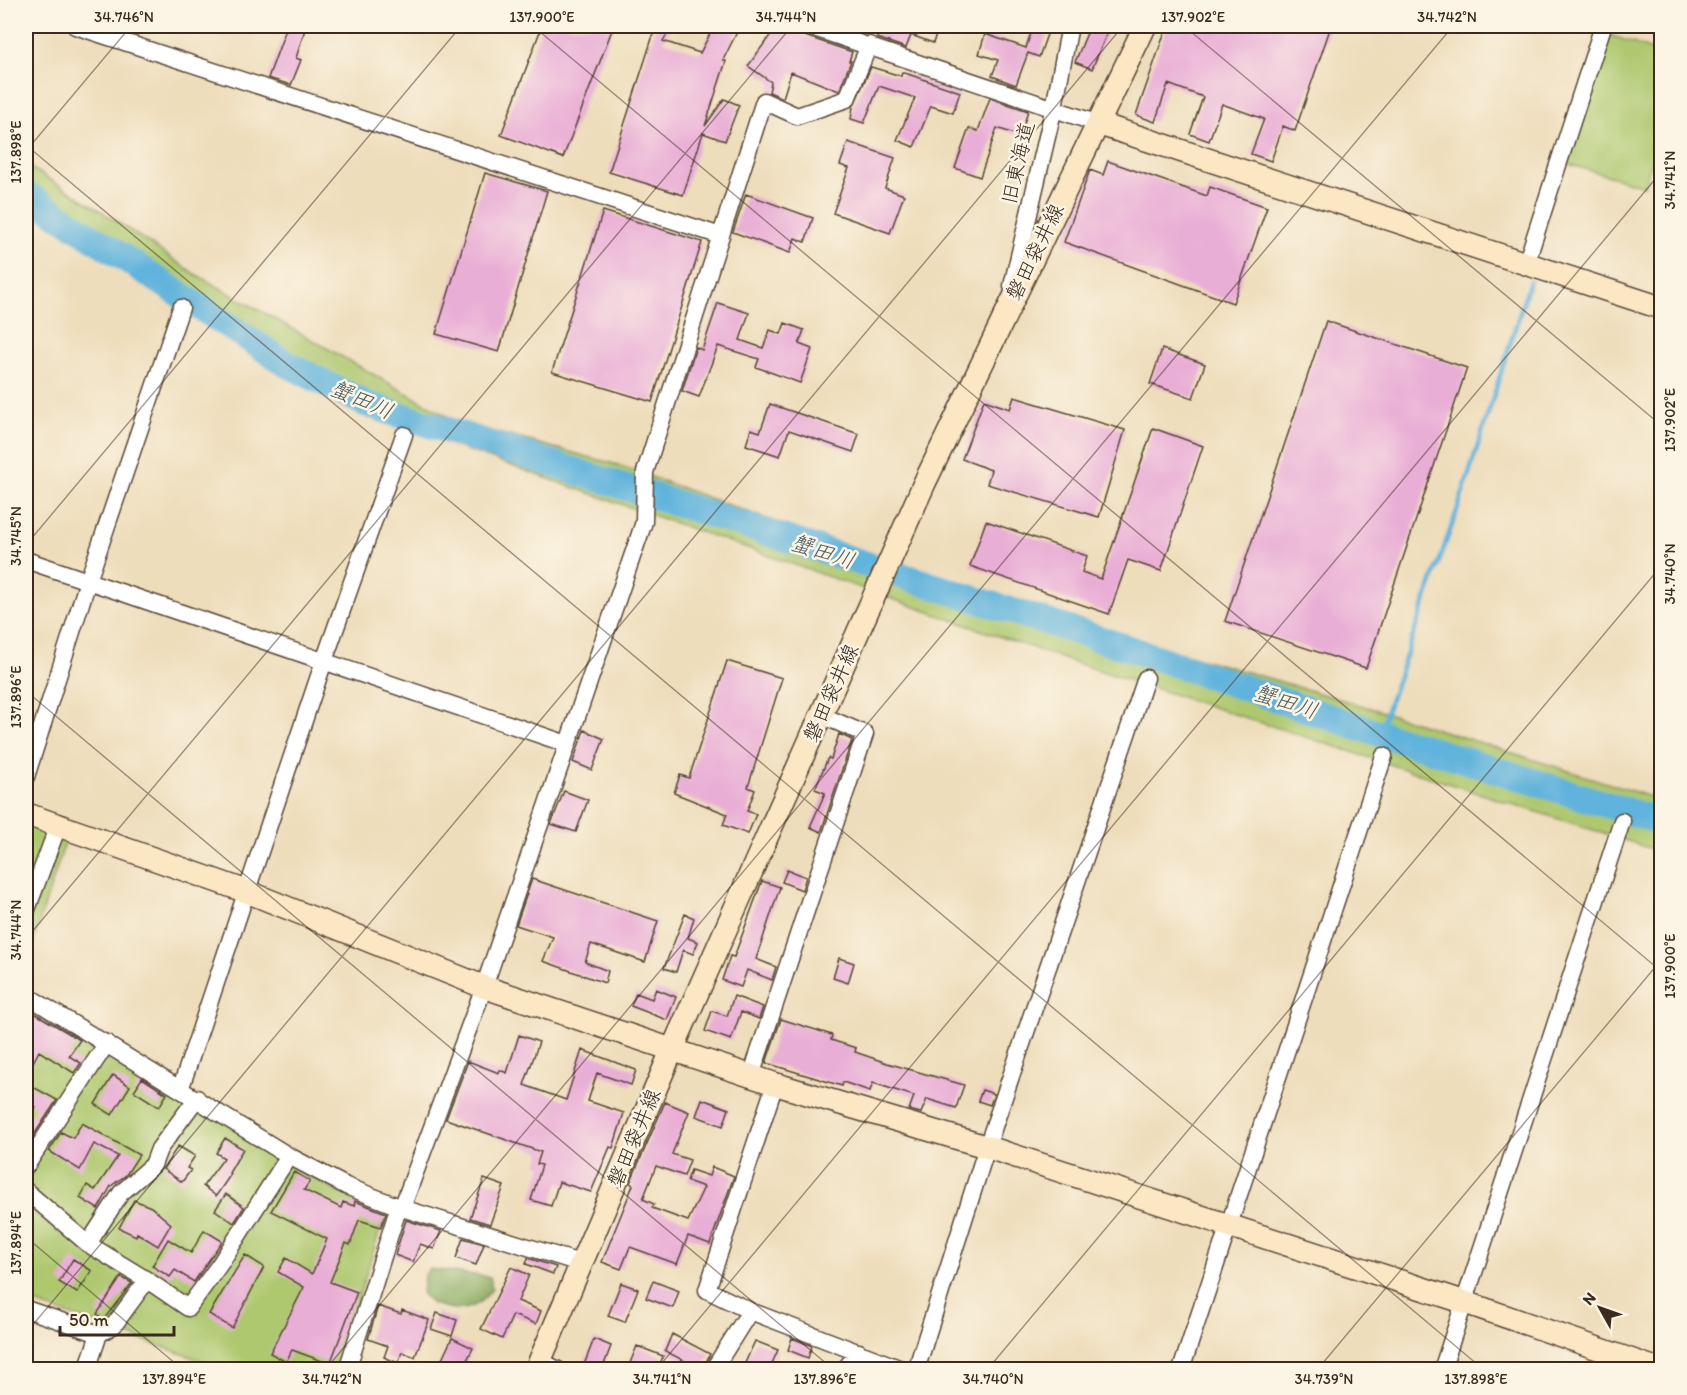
<svg xmlns="http://www.w3.org/2000/svg" width="1687" height="1395" viewBox="0 0 1687 1395" font-family="Itim,'Klee One',sans-serif">
<style>
.green{fill:#aec86e;stroke:#747946;stroke-width:1.5}
.forest{fill:#8aac61;stroke:#626b40;stroke-width:1.5}
.lines{fill:none;stroke-linecap:round;stroke-linejoin:round}
.stream{stroke:#60b3dc;stroke-width:4.5}
.river{stroke:#60b3dc;stroke-width:27}
.building{fill:#e9aed6}
.street-casing{stroke:#564536;stroke-width:19}
.secondary-casing{stroke:#564536;stroke-width:25}
.street{stroke:#fff;stroke-width:16}
.secondary{stroke:#fbe7c3;stroke-width:22}
.ticks{fill:none;stroke:#3b2a1e;stroke-width:1.5;stroke-opacity:0.45}
.labels{text-anchor:middle;stroke-width:5;stroke-linejoin:round;paint-order:stroke}
.street-label{font-size:21px;fill:#3b2a1e;stroke:#fcf5e5}
.water-label{font-size:22px;font-style:italic;fill:#485a60;stroke:#fcf5e5}
.neatline{fill:none;stroke:#3b2a1e;stroke-width:2}
.ticks-label{font-size:15px;text-anchor:middle;fill:#3b2a1e}
</style>
<rect width="100%" height="100%" fill="#fcf5e5"/>
<filter id="ink" filterUnits="userSpaceOnUse"><feTurbulence type="fractalNoise" baseFrequency=".0167" numOctaves="2"/><feDisplacementMap in="SourceGraphic" scale="12" xChannelSelector="R" yChannelSelector="G"/><feConvolveMatrix kernelMatrix="1 2 1 2 8 2 1 2 1" color-interpolation-filters="sRGB"/></filter>
<filter id="wash" filterUnits="userSpaceOnUse"><feTurbulence type="fractalNoise" baseFrequency=".008" numOctaves="4" result="noise"/><feDisplacementMap in="SourceGraphic" scale="24" xChannelSelector="R" yChannelSelector="G"/><feGaussianBlur stdDeviation="1.35" result="paint"/><feColorMatrix in="noise" values="0 0 0 0 0 0 0 0 0 0 0 0 0 0 0 0 0 1.4 0 .05"/><feComposite in="paint" operator="in"/></filter>
<g filter="url(#wash)">
<rect width="100%" height="100%" fill="#edb"/>
<path class="green" d="M1610 35 1661 53V85L1655 105 1661 108V140H1659L1644 186 1568 164Z
M26 165 92 205 195 274 458 422 618 465 959 588 1377 710 1661 800V852L1061 658 392 424 336 402 298 379 90 250 26 205Z
M26 815 69 830 32 945 26 949Z
M26 996 336 1191 387 1208 336 1369H226L26 1300Z"/>
<path class="forest" d="M429 1269 490 1277 492 1289C473 1314 460 1312 432 1304L422 1293 424 1276Z"/>
<g class="lines">
<path class="stream" d="M1379 733 1459 505 1530 281"/>
<path class="river" d="M26 194 287 364 366 404 1137 651 1353 725 1662 822"/>
</g>
<g id="blocks">
<path class="building" d="M287 26H306L296 58 301 60 291 85 268 78Z
M542 26H599L612 30 563 158 501 135Z
M656 26H672L663 41 700 53 714 26H740L723 60 726 61 705 126 724 99 739 105 725 141 703 133 683 195 609 172Z
M777 26H785L799 34 852 52 849 61H851L839 91 791 72 783 98 769 92 771 82 748 66Z
M882 26 889 27 939 26 933 43 911 35 906 48 877 38Z
M1033 26H1050L1039 57 1028 53 1016 85 992 76 998 60 979 54 985 34 1026 48Z
M1090 26 1107 33 1092 69 1075 62Z
M1167 26H1331L1295 131 1283 126 1271 161 1251 154 1264 119 1222 104 1209 141 1190 134 1203 97 1168 84 1155 122 1136 115Z
M871 67 901 76 902 72 960 92 953 113 931 106 914 147 897 140 915 98 879 86 864 123 851 119 853 107Z
M990 98 1028 111 1020 136 997 128 980 177 955 168 969 128 978 131Z
M848 142 895 158 885 188 904 195 890 233 833 213 849 168 840 165Z
M1108 161 1207 196 1210 187 1267 207 1233 303 1064 242 1090 170 1103 175Z
M485 173 547 191 499 352 436 334Z
M746 194 813 218 805 242 795 238 790 253 733 232Z
M603 211 702 242 652 402 552 372Z
M718 303 749 313 740 340 763 348 770 330 781 334 785 323 804 330 799 344 812 349 800 383 756 367 759 359 718 346 699 397 682 391 696 347 702 350Z
M1326 321 1467 368 1366 668 1225 621Z
M1162 349 1205 364 1193 398 1150 384Z
M1014 397 1125 430 1099 517 987 484 991 470 962 459 984 400 1010 409Z
M770 404 859 434 853 452 789 430 780 456 746 445 751 429 760 432Z
M1153 428 1203 446 1161 571 1128 560 1109 614 970 566 986 521 1087 556 1082 572 1101 579Z
M727 661 782 678 748 787 755 790 747 811 756 814 748 834 723 825 727 814 674 793 680 775 689 778Z
M584 730 604 739 592 770 573 762Z
M839 734 852 740 821 832 810 827 825 793 815 789 828 758 831 759Z
M564 791 588 800 576 832 551 824Z
M787 870 806 877 802 890 782 882Z
M532 879 658 921 645 962 591 944 585 962 608 971 605 983 543 961 553 937 516 925Z
M762 881 780 887 756 959 776 967 772 980 747 970 741 987 722 980 730 956 734 957Z
M685 914 694 918 688 938 698 942 693 954 683 950 676 972 664 968Z
M839 958 854 963 848 983 833 978Z
M656 989 676 997 667 1020 631 1006 636 993 652 999Z
M734 996 763 1007 759 1019 741 1012 731 1040 705 1031 712 1011 727 1016Z
M31 1011 80 1040 69 1056 81 1063 74 1073 39 1051 26 1076V1020Z
M781 1019 832 1035 831 1040 856 1048 855 1052 887 1063 964 1085 956 1108 927 1099 921 1113 909 1110 914 1096 873 1083 870 1091 843 1082 842 1086 766 1063Z
M519 1035 539 1042 524 1085 566 1100 582 1050 636 1070 631 1085 597 1073 588 1101 624 1113 613 1148 610 1147 591 1192 559 1182 551 1206 531 1200 542 1165 537 1164 541 1152 446 1119 468 1061 499 1073 500 1070 507 1073Z
M113 1075 130 1086 112 1115 95 1104Z
M142 1078 167 1094 159 1107 134 1091Z
M26 1083 57 1100 32 1138 26 1135V1125L36 1107 26 1101Z
M982 1090 994 1094 990 1105 978 1101Z
M702 1099 729 1109 723 1126 696 1116Z
M665 1102 689 1112 672 1154 690 1160 684 1176 656 1166 643 1199 654 1204 652 1208 688 1221 704 1187 687 1181 691 1170 709 1176 712 1167 734 1176 710 1244 688 1236 677 1264 630 1247 621 1269 602 1262 633 1185 630 1183Z
M82 1123 139 1155 126 1175 111 1186 98 1209 80 1198 87 1185 95 1190 118 1156 94 1144 80 1170 49 1151 61 1132 73 1138Z
M225 1138 243 1149 229 1173 231 1174 216 1196 203 1186 224 1158 216 1153Z
M178 1146 195 1156 187 1168 191 1170 182 1182 163 1169Z
M294 1172 310 1181 304 1190 341 1208 343 1202 354 1206 355 1201 386 1213 381 1227 359 1220 350 1245 346 1243 330 1282 357 1292 330 1364 292 1350 286 1362 270 1353 304 1287 278 1272 286 1258 312 1274 327 1239 271 1211Z
M484 1179 504 1186 490 1224 470 1218Z
M226 1194 244 1207 234 1223 215 1210Z
M134 1200 151 1207 171 1224 158 1246 137 1233 136 1236 119 1228Z
M406 1220 441 1231 434 1249 420 1244 413 1262 395 1255Z
M204 1230 222 1241 194 1282 175 1270 170 1277 152 1266 168 1239 191 1253Z
M463 1238 484 1244 476 1265 456 1258Z
M245 1255 264 1267 232 1328 209 1314Z
M528 1258 556 1267 553 1274 526 1264Z
M73 1259 92 1271 77 1293 59 1282Z
M511 1267 529 1275 518 1301 541 1311 536 1324 513 1315 502 1339 481 1329Z
M121 1277 132 1283 104 1319 97 1314Z
M653 1281 679 1291 673 1308 646 1298Z
M621 1283 638 1289 625 1322 608 1316Z
M378 1306 401 1314 402 1310 429 1320 415 1357 402 1352 398 1363 384 1357 388 1346 368 1339Z
M437 1313 457 1320 452 1336 431 1329Z
M672 1334 710 1354 702 1370 665 1351Z
M452 1338 473 1348 462 1370H437Z
M792 1338 812 1346 808 1358 788 1350Z
M594 1339 611 1346 602 1370H582Z
M755 1341 778 1350 769 1370H761L745 1363Z
M637 1346 663 1356 658 1370H647L630 1363Z"/>
</g>
</g>
<g filter="url(#ink)">
<use href="#blocks" fill-opacity="0" stroke="#564536" stroke-width="1.5"/>
<g class="lines">
<g class="street-casing">
<path id="street" d="M75 26 721 236
M808 26 1099 124
M1526 264 1603 26
M1012 286 1054 107 1070 26
M26 560 567 744
M26 777 88 581 181 308
M26 912 58 826
M26 995 289 1156 346 1186 402 1208 580 1263
M751 1076 865 734 821 715
M775 1084 707 1290 750 1311 904 1370
M181 1087 324 661 404 435
M26 1166 107 1043
M26 1191 88 1244
M402 1208 484 987 644 522 645 472 764 101 797 116 847 99 869 45
M147 1280 188 1308 220 1264 289 1156
M26 1309 99 1334
M539 1360 558 1370
M87 1370 99 1334 114 1325 147 1280 88 1244 121 1193 153 1165 159 1149 197 1098
M347 1370 399 1206
M713 1370 750 1311
M844 1370 859 1352
M916 1370 987 1147 1146 678
M1181 1370 1384 756
M1442 1370 1622 821"/>
</g>
<g class="secondary-casing">
<path id="secondary" d="M1099 124 1662 308
M26 814 248 892 484 987 775 1084 987 1147 1464 1302 1660 1370
M536 1370 672 1050 924 484 1145 26"/>
</g>
<use href="#street" class="street"/>
<use href="#secondary" class="secondary"/>
</g>
</g>
<path class="ticks" d="M533 26 1662 972M1184 26 1662 426M26 145 1484 1370M26 151 131 26M26 545 461 26M26 691 834 1370M26 939 792 26M26 1237 183 1370M26 1333 1123 26M325 1370 1453 26M656 1370 1662 171M987 1370 1662 565M1317 1370 1662 959M1648 1370 1662 1354"/>
<g class="labels">
<g class="street-label">
<text transform="translate(1018 163) rotate(-77)" y="7">旧東海道</text>
<text transform="translate(1035 252) rotate(-64)" y="7">磐田袋井線</text>
<text transform="translate(831 693) rotate(-66)" y="7">磐田袋井線</text>
<text transform="translate(634 1138) rotate(-67)" y="7">磐田袋井線</text>
</g>
<g class="water-label">
<text transform="translate(362 399) rotate(23)" y="8">蟹田川</text>
<text transform="translate(823 551) rotate(18)" y="8">蟹田川</text>
<text transform="translate(1286 701) rotate(18)" y="8">蟹田川</text>
</g>
</g>
<rect width="1687" height="1395" fill="none" stroke="#fcf5e5" stroke-width="66"/>
<g transform="translate(1600 1308) rotate(310)" stroke="#fcf5e5" stroke-width="4.5" paint-order="stroke">
<path d="M0-4.5L10 22L0 15L-10 22Z" fill="#3b2a1e"/>
<text y="-9" font-size="16" font-weight="bold" text-anchor="middle" fill="#3b2a1e">N</text>
</g>
<path d="M60 1326v9h114v-9" fill="none" stroke="#3b2a1e" stroke-width="3"/>
<text x="69" y="1326" font-size="18" fill="#3b2a1e" stroke="#fcf5e5" stroke-width="4.5" paint-order="stroke">50 m</text>
<rect x="33" y="33" width="1621" height="1329" class="neatline"/>
<g class="ticks-label">
<text x="124" y="22">34.746°N</text>
<text x="542" y="22">137.900°E</text>
<text x="786" y="22">34.744°N</text>
<text x="1193" y="22">137.902°E</text>
<text x="1447" y="22">34.742°N</text>
<text transform="translate(16 152) rotate(-90)" y="5">137.898°E</text>
<text transform="translate(1670 180) rotate(-90)" y="5">34.741°N</text>
<text transform="translate(1670 420) rotate(-90)" y="5">137.902°E</text>
<text transform="translate(16 536) rotate(-90)" y="5">34.745°N</text>
<text transform="translate(1670 574) rotate(-90)" y="5">34.740°N</text>
<text transform="translate(16 697) rotate(-90)" y="5">137.896°E</text>
<text transform="translate(16 930) rotate(-90)" y="5">34.744°N</text>
<text transform="translate(1670 966) rotate(-90)" y="5">137.900°E</text>
<text transform="translate(16 1243) rotate(-90)" y="5">137.894°E</text>
<text x="174" y="1384">137.894°E</text>
<text x="332" y="1384">34.742°N</text>
<text x="662" y="1384">34.741°N</text>
<text x="825" y="1384">137.896°E</text>
<text x="993" y="1384">34.740°N</text>
<text x="1324" y="1384">34.739°N</text>
<text x="1476" y="1384">137.898°E</text>
</g>
</svg>
